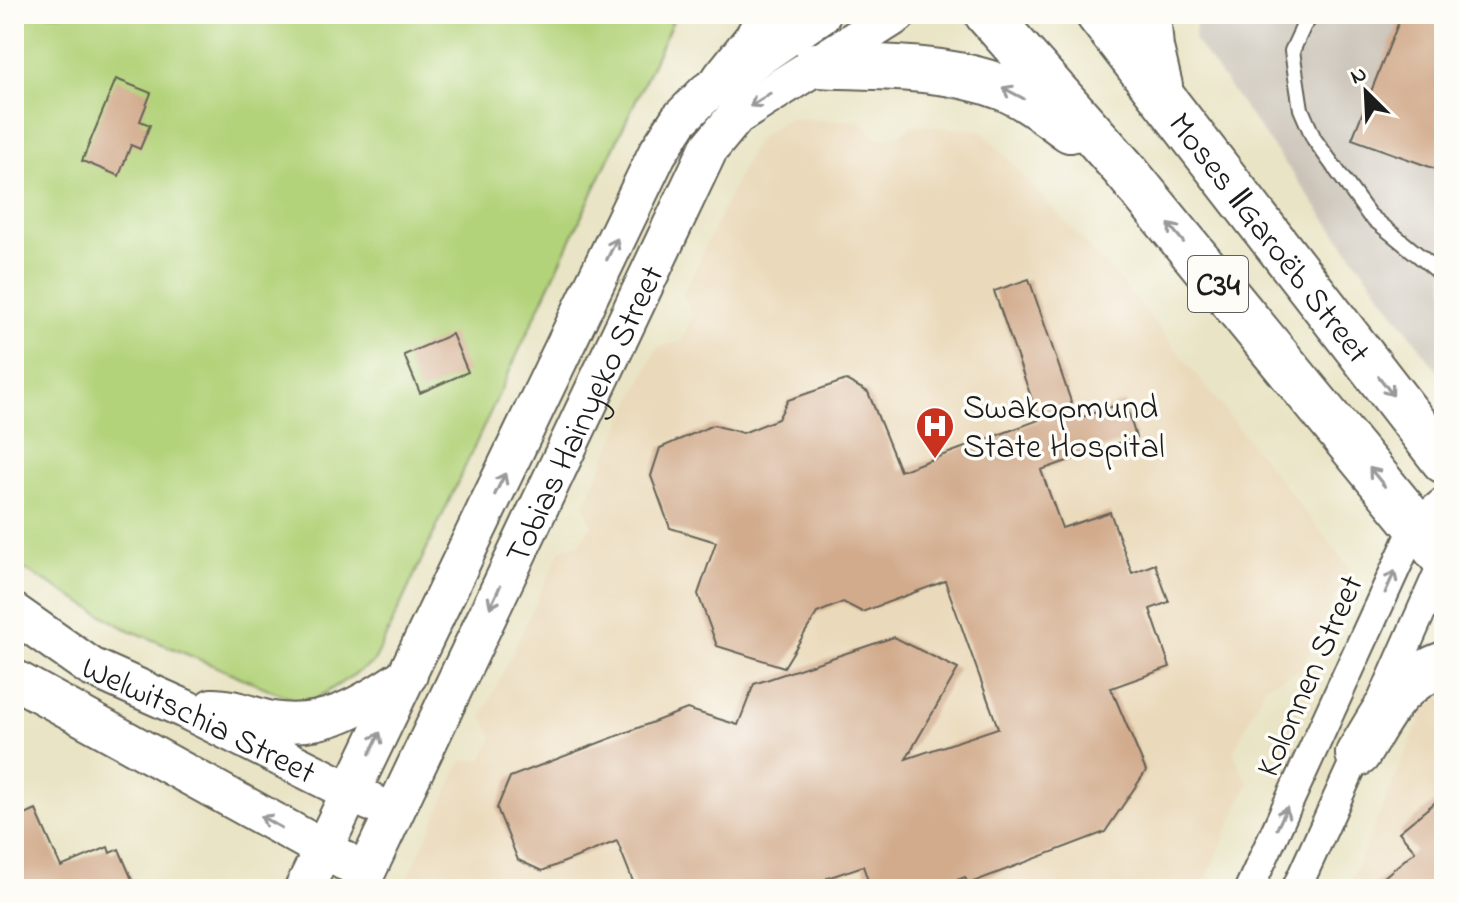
<svg xmlns="http://www.w3.org/2000/svg" width="1458" height="903" viewBox="0 0 1458 903" font-family="'Indie Flower',sans-serif">
<style>
.built{fill:#ead9ba}
.industrial{fill:#cac3b8}
.green{fill:#b3d37a;stroke:#68784b;stroke-width:2}
.building{fill:#d2ab8c}
.lines{fill:none;stroke-linecap:round;stroke-linejoin:round}
.lane-casing{stroke:#646257;stroke-width:18}
.street-casing{stroke:#646257;stroke-width:32}
.secondary-casing{stroke:#646257;stroke-width:42}
.primary-casing{stroke:#646257;stroke-width:48}
.lane{stroke:#fff;stroke-width:14}
.street{stroke:#fff;stroke-width:28}
.secondary{stroke:#fff;stroke-width:38}
.primary{stroke:#fff;stroke-width:44}
.oneway{stroke:#999}
.labels{text-anchor:middle;stroke-width:7;stroke-linejoin:round;paint-order:stroke}
.shield{fill:#fdfcf7;stroke:#605f5e;stroke-width:2}
.shield-label{font-size:32px;font-weight:bold;fill:#1c1c1c}
.street-label{font-size:34px;fill:#1c1c1c;stroke:#fdfcf7}
.poi-label{font-size:34px;fill:#1c1c1c;stroke:#fdfcf7;text-anchor:start}
</style>
<rect width="100%" height="100%" fill="#fdfcf7"/>
<filter id="ink" filterUnits="userSpaceOnUse"><feTurbulence type="fractalNoise" baseFrequency=".0125" numOctaves="2"/><feDisplacementMap in="SourceGraphic" scale="16" xChannelSelector="R" yChannelSelector="G"/><feConvolveMatrix kernelMatrix="1 2 1 2 8 2 1 2 1" color-interpolation-filters="sRGB"/></filter>
<filter id="wash" filterUnits="userSpaceOnUse"><feTurbulence type="fractalNoise" baseFrequency=".006" numOctaves="4" result="noise"/><feDisplacementMap in="SourceGraphic" scale="32" xChannelSelector="R" yChannelSelector="G"/><feGaussianBlur stdDeviation="1.8" result="paint"/><feColorMatrix in="noise" values="0 0 0 0 0 0 0 0 0 0 0 0 0 0 0 0 0 1.4 0 .05"/><feComposite in="paint" operator="in"/></filter>
<g filter="url(#wash)">
<rect width="100%" height="100%" fill="#e9e4c5"/>
<path class="built" d="M788 118 860 121 876 139 896 138 911 125 981 130 1138 301 1349 567 1300 671 1267 684 1233 752 1249 783 1202 889H403L461 761 482 759 493 737 482 716 561 549 580 543 592 524 584 504 657 348 682 341 692 315 683 294 755 141Z
M1444 696V889H1348L1425 708Z"/>
<path class="industrial" d="M1198 14H1444V380L1194 39Z"/>
<path class="green" d="M14 14H676L374 662 306 705 125 628 14 563Z"/>
<g id="blocks">
<path class="building" d="M1402 14 1444 25V172L1352 139Z
M116 79 151 93 140 121 150 125 140 149 131 145 119 176 82 161Z
M1029 279 1077 419 1125 402 1136 437 1041 470 1062 528 1110 512 1132 573 1155 564 1169 602 1150 609 1170 667 1111 688 1146 771 1105 832 968 884 965 877 933 889H871L863 866 827 878 821 889H636L617 841 542 871 518 860 497 808 510 777 687 709 738 725 754 684 894 637 958 669 906 759 998 728 945 581 862 612 843 602 817 613 784 667 717 646 698 594 716 542 670 528 651 476 660 448 713 425 743 433 778 419 788 400 846 380 868 392 900 471 1039 420 994 291Z
M452 334 468 372 420 393 404 355Z
M1444 795V889H1370L1415 851 1399 832Z
M36 810 61 867 108 847 110 853 119 849 136 889H14V820Z"/>
</g>
</g>
<g filter="url(#ink)">
<use href="#blocks" fill-opacity="0" stroke="#646257" stroke-width="2"/>
<g class="lines">
<g class="lane-casing">
<path id="lane" d="M1314 14 1304 25 1292 51 1301 109 1314 139 1369 215 1444 276"/>
</g>
<g class="street-casing">
<path id="street" d="M1383 698 1444 560
M1249 889 1416 524 1444 501
M1296 889 1364 740"/>
</g>
<g class="secondary-casing">
<g id="secondary">
<path id="s1" d="M14 613 91 667 185 709 371 802"/>
<path d="M14 679 345 861"/>
<path d="M212 708C231 707 253 717 272 721 326 730 365 703 408 675"/>
<path d="M304 889 657 154 679 120 707 92 821 14"/>
<path id="s2" d="M358 889 708 150 736 116 897 14"/>
</g>
</g>
<g class="primary-casing">
<g id="primary">
<path d="M987 14 1124 169 1444 559"/>
<path id="s3" d="M1098 14 1444 461"/>
<path d="M1148 14 1151 48 1160 86"/>
<path d="M816 65C876 68 944 65 1001 87 1026 96 1049 115 1070 130"/>
<path d="M724 80 756 40 771 14"/>
<path d="M1358 754C1385 711 1394 683 1444 664"/>
</g>
</g>
<use href="#lane" class="lane"/>
<use href="#street" class="street"/>
<use href="#secondary" class="secondary"/>
<use href="#primary" class="primary"/>
</g>
<defs><path id="oneway-shaft" d="M-6 0H5M1.5-3L5.5 0L1.5 3" fill="none" stroke-width="1.6" stroke-linecap="round" stroke-linejoin="round" transform="scale(2)"/></defs>
<g class="oneway">
<use href="#oneway-shaft" transform="translate(1013 93) rotate(-152)"/>
<use href="#oneway-shaft" transform="translate(760 100) rotate(147)"/>
<use href="#oneway-shaft" transform="translate(1176 233) rotate(-129)"/>
<use href="#oneway-shaft" transform="translate(612 249) rotate(-64)"/>
<use href="#oneway-shaft" transform="translate(1386 386) rotate(53)"/>
<use href="#oneway-shaft" transform="translate(1377 477) rotate(-129)"/>
<use href="#oneway-shaft" transform="translate(500 484) rotate(-64)"/>
<use href="#oneway-shaft" transform="translate(1390 582) rotate(-66)"/>
<use href="#oneway-shaft" transform="translate(495 597) rotate(115)"/>
<use href="#oneway-shaft" transform="translate(375 743) rotate(-64)"/>
<use href="#oneway-shaft" transform="translate(1282 818) rotate(-65)"/>
<use href="#oneway-shaft" transform="translate(271 822) rotate(-151)"/>
</g>
</g>
<defs>
<g id="hospital-pin" transform="scale(2)"><path d="M0 17L-7.5 6A9.5 9.5 0 1 1 7.5 6Z" fill="#c8321e" stroke="#fdfcf7"/><path d="M-5-5h3v3.5h4V-5h3V5h-3V1.5h-4V5h-3Z" fill="#fff"/></g>
</defs>
<g fill-rule="evenodd">
<use href="#hospital-pin" x="935" y="426"/>
</g>
<g class="labels">
<rect class="shield" x="1188" y="256" width="60" height="56" rx="6"/>
<g class="shield-label">
<text x="1218" y="295">C34</text>
</g>
<g class="street-label">
<text dy="12" stroke="none"><textPath href="#s3" startOffset="282">Moses ǁGaroëb Street</textPath></text>
<text dy="12" stroke="none"><textPath href="#s2" startOffset="526">Tobias Hainyeko Street</textPath></text>
<text transform="translate(1308 675) rotate(-66)" y="12">Kolonnen Street</text>
<text dy="12" stroke="none"><textPath href="#s1" startOffset="214">Welwitschia Street</textPath></text>
</g>
<g class="poi-label">
<text x="963" y="418">Swakopmund<tspan x="963" dy="39">State Hospital</tspan></text>
</g>
</g>
<rect width="1458" height="903" fill="none" stroke="#fdfcf7" stroke-width="48"/>
<g transform="translate(1366 92) rotate(336)" stroke="#fdfcf7" stroke-width="6" paint-order="stroke">
<path d="M0-6L14 30L0 20L-14 30Z" fill="#1c1c1c"/>
<text y="-12" font-size="22" font-weight="bold" text-anchor="middle" fill="#1c1c1c">N</text>
</g>
</svg>
